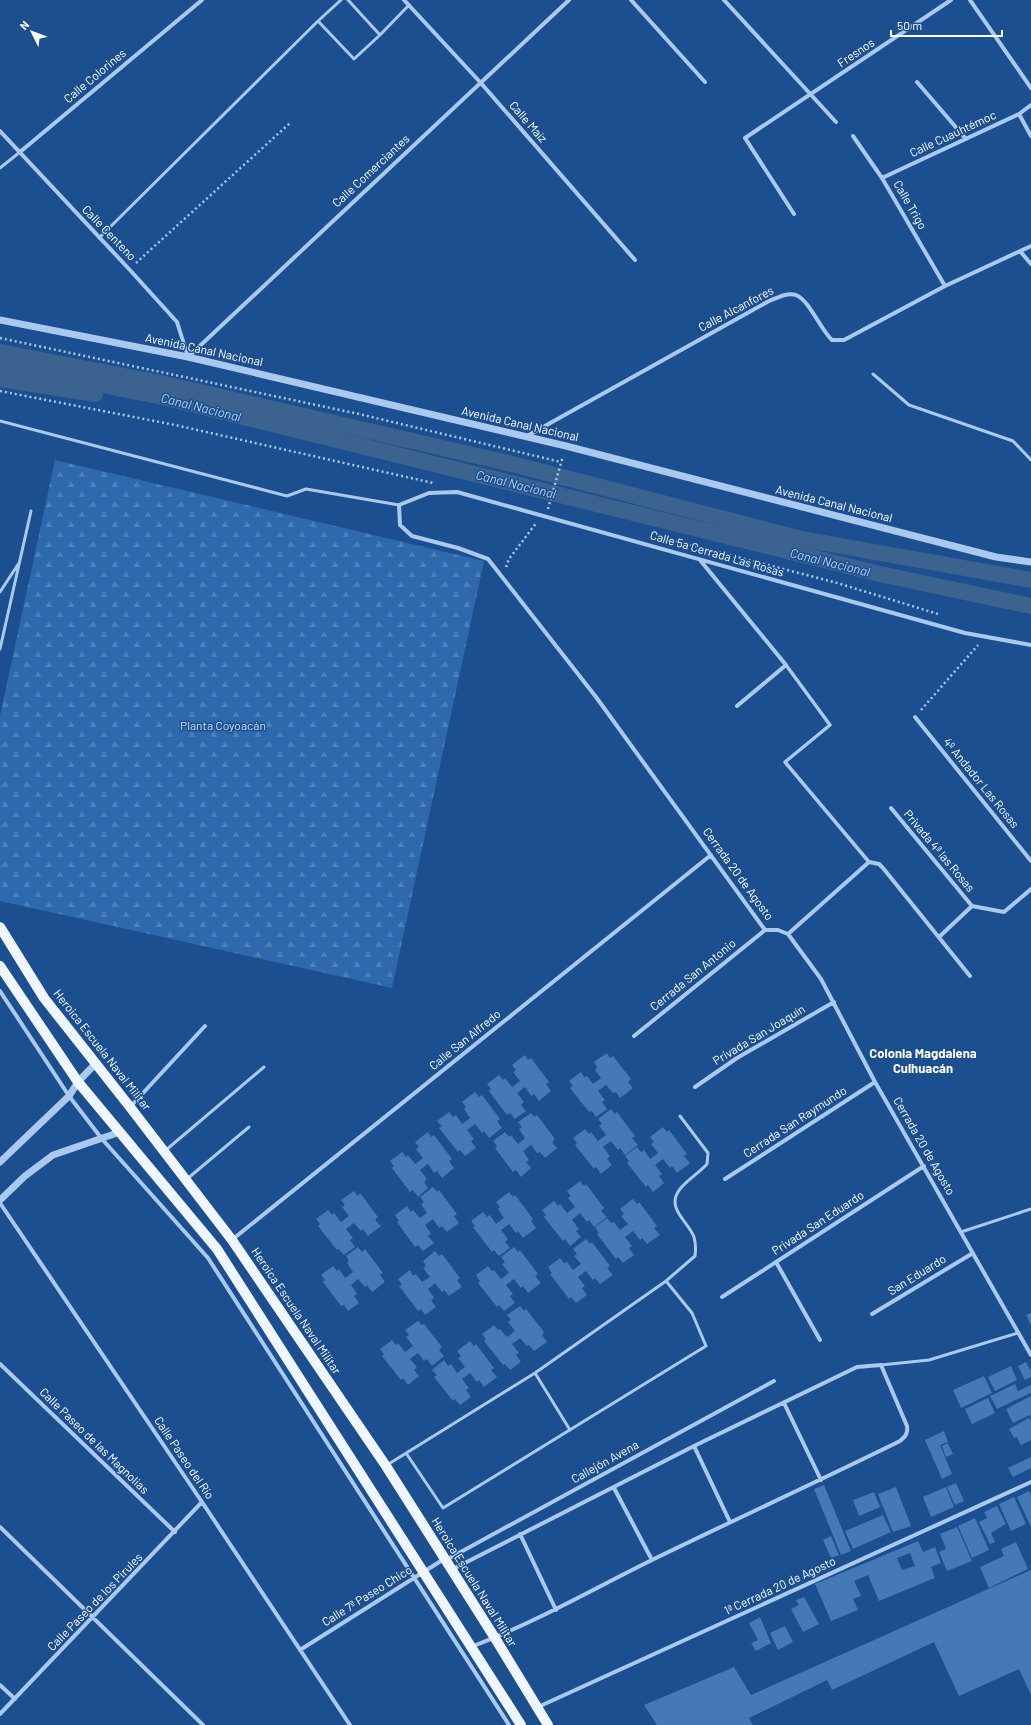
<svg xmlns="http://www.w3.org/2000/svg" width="1031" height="1725" viewBox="0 0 1031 1725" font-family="Barlow,sans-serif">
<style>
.forest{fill:url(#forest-firs)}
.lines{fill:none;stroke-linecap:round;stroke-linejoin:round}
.canal{stroke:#3c6290;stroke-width:16}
.building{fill:#4478b7;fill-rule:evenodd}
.path{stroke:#a9c9ee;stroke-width:2.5;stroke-dasharray:2 3;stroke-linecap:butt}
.service{stroke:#a9c9ee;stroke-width:3}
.pedestrian{stroke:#a9c9ee;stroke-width:3.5}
.minor{stroke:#a9c9ee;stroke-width:4}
.tertiary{stroke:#a9c9ee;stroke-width:7}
.primary{stroke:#f0f6ff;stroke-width:10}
.labels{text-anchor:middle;stroke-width:3;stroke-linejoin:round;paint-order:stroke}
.street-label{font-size:12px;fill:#fff;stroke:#1b4f8f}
.park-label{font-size:12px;fill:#cfe3fa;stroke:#1b4f8f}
.water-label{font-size:13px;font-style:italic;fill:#b5d3f5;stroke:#1b4f8f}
.neighbourhood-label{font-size:13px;font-weight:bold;fill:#fff;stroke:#1b4f8f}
</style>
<defs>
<pattern id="forest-firs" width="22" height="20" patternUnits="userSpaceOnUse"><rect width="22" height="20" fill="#2e69ad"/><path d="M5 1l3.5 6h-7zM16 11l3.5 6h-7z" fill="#4d80b9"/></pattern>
</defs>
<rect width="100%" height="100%" fill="#1b4f8f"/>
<path class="forest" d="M55 460 484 561 392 988 0 901V716Z"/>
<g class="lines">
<path class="canal" d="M0 352 161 383 508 463 802 539 1031 580
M0 365 163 397 880 574 1031 606
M0 379 95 394"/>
</g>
<path class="building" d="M607 1053 610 1058 613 1056 631 1079 628 1082 633 1088 620 1098 616 1092 613 1093 606 1085 598 1091 605 1100 602 1102 607 1109 596 1117 592 1111 589 1112 570 1088 573 1086 569 1081 581 1072 584 1077 587 1076 593 1084 601 1078 595 1070 597 1067 594 1062Z
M525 1055 528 1060 531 1058 549 1082 546 1084 551 1091 539 1101 534 1094 531 1096 525 1087 517 1093 524 1102 521 1105 526 1111 515 1119 510 1113 507 1115 489 1091 491 1089 487 1084 499 1075 503 1080 505 1078 512 1087 520 1081 513 1072 516 1070 512 1065Z
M475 1092 479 1097 482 1095 500 1119 497 1121 502 1128 489 1138 484 1131 482 1133 475 1124 467 1130 474 1139 471 1141 476 1148 465 1156 460 1150 458 1152 439 1128 442 1126 437 1121 449 1112 453 1117 456 1115 462 1124 470 1118 464 1109 466 1107 462 1102Z
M611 1109 615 1114 617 1112 635 1136 632 1138 638 1145 625 1155 620 1148 618 1150 611 1141 603 1147 610 1156 607 1159 612 1165 601 1174 596 1167 594 1169 575 1145 577 1143 573 1138 585 1129 589 1134 591 1132 598 1141 606 1135 599 1126 602 1124 598 1119Z
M531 1113 534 1117 537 1115 555 1139 552 1142 557 1148 545 1158 540 1152 537 1153 531 1145 523 1151 529 1160 526 1162 531 1168 521 1177 516 1170 513 1172 495 1148 497 1146 493 1141 505 1132 509 1137 511 1135 518 1144 525 1138 519 1129 522 1127 518 1122Z
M663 1127 667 1132 669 1130 687 1154 684 1156 690 1163 677 1173 672 1166 670 1168 663 1159 655 1165 662 1174 659 1176 664 1183 653 1192 648 1185 646 1187 627 1163 629 1161 625 1156 637 1147 641 1152 644 1150 650 1159 658 1153 651 1144 654 1142 650 1137Z
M428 1132 431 1137 434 1135 452 1159 449 1161 454 1168 442 1178 437 1171 434 1173 428 1164 420 1170 427 1179 424 1182 428 1188 418 1197 413 1190 410 1192 392 1168 394 1166 390 1161 402 1152 406 1157 408 1155 415 1164 423 1158 416 1149 419 1147 415 1142Z
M580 1181 584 1186 586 1184 604 1208 601 1211 607 1217 594 1227 589 1220 587 1222 580 1213 572 1220 579 1229 576 1231 581 1237 570 1246 565 1239 563 1241 544 1217 546 1215 542 1210 554 1201 558 1206 560 1204 567 1213 575 1207 568 1198 571 1196 567 1191Z
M433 1187 437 1192 439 1190 457 1214 454 1216 459 1223 447 1232 442 1226 439 1228 433 1219 425 1225 431 1234 428 1236 434 1243 423 1251 418 1245 415 1247 397 1222 399 1221 395 1215 407 1206 411 1212 413 1210 420 1218 427 1213 421 1204 424 1202 420 1197Z
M354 1191 358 1196 360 1193 378 1217 375 1220 381 1226 368 1236 363 1229 361 1231 354 1223 346 1229 353 1238 350 1240 355 1247 344 1255 339 1249 337 1250 318 1226 320 1224 316 1219 328 1210 332 1215 334 1213 341 1222 349 1216 342 1207 345 1205 341 1200Z
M509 1192 513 1197 515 1195 533 1219 531 1221 536 1228 523 1238 518 1231 516 1233 509 1224 501 1230 508 1239 505 1242 510 1248 499 1256 494 1250 492 1252 473 1227 475 1226 471 1221 483 1212 487 1217 490 1215 496 1224 504 1218 498 1209 500 1207 496 1202Z
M633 1199 637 1204 639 1202 657 1226 654 1228 660 1235 647 1244 642 1238 640 1240 633 1231 625 1237 632 1246 629 1248 634 1255 623 1263 618 1257 616 1259 597 1234 599 1233 595 1227 607 1218 611 1223 614 1222 620 1230 628 1224 621 1216 624 1214 620 1209Z
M586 1239 590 1244 592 1242 610 1266 607 1268 613 1275 600 1284 595 1278 593 1280 586 1271 578 1277 585 1286 582 1288 587 1295 576 1303 571 1297 569 1299 550 1274 552 1273 548 1267 560 1258 564 1263 567 1262 573 1270 581 1264 574 1256 577 1254 573 1249Z
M358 1247 362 1252 365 1249 383 1273 380 1275 385 1282 372 1292 367 1285 365 1287 358 1279 351 1285 357 1294 354 1296 359 1303 348 1311 344 1305 341 1306 323 1282 325 1280 321 1275 333 1266 337 1271 339 1269 345 1278 353 1272 347 1263 349 1261 346 1256Z
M514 1247 518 1252 520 1250 538 1274 535 1276 541 1283 528 1293 523 1286 521 1288 514 1279 506 1285 513 1294 510 1296 515 1303 504 1311 499 1305 497 1307 478 1283 480 1281 476 1275 488 1266 492 1271 494 1270 501 1279 509 1273 502 1264 505 1262 501 1257Z
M435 1251 439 1256 442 1254 460 1278 457 1280 462 1287 449 1296 444 1290 442 1292 435 1283 428 1289 434 1298 431 1300 436 1307 425 1315 421 1309 418 1311 399 1286 402 1285 398 1279 410 1270 413 1276 416 1274 422 1282 430 1277 423 1268 426 1266 423 1261Z
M520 1306 524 1311 526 1309 544 1332 542 1335 547 1342 534 1351 529 1345 527 1346 520 1338 512 1344 519 1353 516 1355 521 1362 510 1370 505 1364 503 1365 484 1341 486 1339 482 1334 494 1325 498 1330 500 1329 507 1337 515 1331 508 1322 511 1320 507 1315Z
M1031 1313V1325L1026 1315Z
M418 1321 422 1325 424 1324 442 1347 439 1350 444 1356 432 1366 427 1359 424 1361 418 1353 410 1359 417 1367 414 1370 419 1376 408 1385 403 1378 401 1380 382 1356 384 1354 380 1349 392 1340 396 1345 398 1343 405 1352 413 1346 406 1337 409 1335 405 1330Z
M470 1341 474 1346 476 1344 494 1368 491 1370 497 1377 484 1387 479 1380 477 1382 470 1373 462 1379 469 1388 466 1390 471 1397 460 1405 455 1399 453 1401 434 1377 437 1375 432 1370 444 1360 448 1366 451 1364 457 1373 465 1367 458 1358 461 1356 457 1351Z
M1026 1362 1031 1371V1377L1025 1380 1018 1366Z
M1011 1366 1017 1380 995 1391 988 1377Z
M984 1376 992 1393 961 1408 953 1390Z
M1015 1384 1018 1391 1031 1385V1393L997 1409 990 1396Z
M1031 1396V1418L1030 1415 1013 1423 1006 1409Z
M988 1398 995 1413 972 1424 965 1409Z
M1029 1418 1031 1421V1440L1021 1445 1017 1437 1014 1438 1009 1429Z
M944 1431 948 1442 940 1445 952 1474 942 1479 925 1440Z
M948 1443 953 1454 946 1457 942 1446Z
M1031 1457V1468L1013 1477 1008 1468Z
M956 1483 964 1501 955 1505 947 1487Z
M824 1485 851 1551 841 1555 814 1489Z
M896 1487 911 1526 893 1532 878 1494Z
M946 1487 954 1507 931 1517 923 1497Z
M1029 1491 1031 1495V1527L1017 1497Z
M874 1492 880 1507 859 1516 853 1500Z
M1014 1497 1026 1524 1011 1531 999 1504Z
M997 1506 1006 1524 991 1533 995 1542 990 1544 979 1522 987 1518 984 1512Z
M883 1515 891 1532 853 1549 845 1531Z
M975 1518 989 1550 972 1558 958 1526Z
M957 1527 972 1561 947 1571 939 1552 946 1549 940 1534Z
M831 1536 839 1555 831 1558 823 1540Z
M918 1541 923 1552 935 1547 941 1563 931 1567 935 1578 879 1601 868 1575 854 1581 861 1596 853 1599 858 1610 831 1621 815 1584ZM910 1553 915 1566 902 1570 897 1558Z
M1016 1542 1028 1569 989 1588 980 1567 1004 1556 1001 1549Z
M1031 1570V1695L1019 1669 959 1696 934 1642 832 1690 827 1680 749 1718 753 1725H657L644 1705 734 1667 751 1695Z
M804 1597 819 1624 803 1632 791 1609 799 1605 796 1600Z
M760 1617 771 1643 756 1651 751 1643 758 1640 749 1623Z
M785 1626 793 1642 778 1650 770 1633Z"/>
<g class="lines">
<path class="path" d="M136 263 290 123
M0 338 359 414 561 462
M0 391 175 425 433 483
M548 509 563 456
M671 540 834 582 938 614
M506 567 509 559 537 522
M921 710 978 645"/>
<path class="service" d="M348 0 380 35 409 5
M318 21 354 59 380 35
M0 168 20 152
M99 238 318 21 341 0
M873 374 909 405 1013 441 1031 460
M0 421 287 496 306 489 399 505
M0 592 19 563
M0 649 31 511
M166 1150 264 1067
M187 1179 249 1127
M961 1232 1031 1209
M881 1365 929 1360 1018 1333
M535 1373 570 1430
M406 1453 443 1508 706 1346 692 1313 666 1281 695 1256C696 1249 696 1244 694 1237 688 1221 665 1208 680 1189 687 1180 699 1173 707 1164L708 1153 680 1116
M387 1465 535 1373 666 1281"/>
<path class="pedestrian" d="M786 665 830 725 785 762 869 862"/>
<path class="minor" d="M404 0 480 82 635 260
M631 0 705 82
M724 0 836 122
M970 0 1031 88
M917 82 966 139
M1019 114 1031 136
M0 131 129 269 177 322 188 357 569 0
M853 136 882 178 945 286
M20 152 202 0
M882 178 1019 114 1031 105
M794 214 745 138 951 0
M1020 251 1031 264
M527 436 769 301C777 298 787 292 796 295 810 301 820 329 832 340H844L945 286 1031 246
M700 560 786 665 737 706
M1031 645 965 633 457 492 429 493 399 505 400 525 412 536 458 548 488 559 596 697 765 930H778L788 934 821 979 875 1082 1031 1355
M915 717 1031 861
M891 808 972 906
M788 934 869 862 879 864 883 868 970 976
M939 937 972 906 1004 912 1031 889
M0 991 69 1096 102 1139 208 1258 509 1725
M634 1036 765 930
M695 1087 737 1058 834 1002
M131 1106 205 1026
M725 1179 875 1082
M0 1203 202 1502 350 1725
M233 1239 711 855
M776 1262 820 1340
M722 1297 924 1166
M872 1314 973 1253
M0 1364 175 1532
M784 1403 821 1480
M694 1446 730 1522
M614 1488 652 1560
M0 1527 203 1725
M520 1534 556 1610
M446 1560 774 1381
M453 1569 694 1446 857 1367 881 1365 907 1426C908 1433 906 1436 900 1441 819 1481 736 1519 654 1559 593 1589 534 1623 471 1647
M300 1650 444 1559
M0 1685 15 1699
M538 1707 1031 1482
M0 1714 202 1502"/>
<path class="tertiary" d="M0 320 188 357 566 446 996 557 1031 562
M0 1162 69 1096 78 1082 96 1063
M0 1200 25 1176 53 1155 120 1132"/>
<path class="primary" d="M0 927 44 998 130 1107 232 1240 386 1466 495 1638 548 1725
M0 966 78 1082 217 1249 521 1725"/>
</g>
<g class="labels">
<g class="street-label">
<text transform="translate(856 53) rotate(-34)" y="4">Fresnos</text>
<text transform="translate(95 76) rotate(-40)" y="4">Calle Colorines</text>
<text transform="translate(528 122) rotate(49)" y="4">Calle Maíz</text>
<text transform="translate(953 134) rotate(-25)" y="4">Calle Cuauhtémoc</text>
<text transform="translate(371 171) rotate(-43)" y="4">Calle Comerciantes</text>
<text transform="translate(910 205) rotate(60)" y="4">Calle Trigo</text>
<text transform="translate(109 233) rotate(46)" y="4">Calle Centeno</text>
<text transform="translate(736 309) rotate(-28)" y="4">Calle Alcanfores</text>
<text transform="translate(204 350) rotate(12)" y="4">Avenida Canal Nacional</text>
<text transform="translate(520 424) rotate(13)" y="4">Avenida Canal Nacional</text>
<text transform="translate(834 504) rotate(14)" y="4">Avenida Canal Nacional</text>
<text transform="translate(717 554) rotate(16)" y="4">Calle 5a Cerrada Las Rosas</text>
<text transform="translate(981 783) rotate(51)" y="4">4º Andador Las Rosas</text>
<text transform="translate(939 851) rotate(50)" y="4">Privada 4ª las Rosas</text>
<text transform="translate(738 874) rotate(54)" y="4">Cerrada 20 de Agosto</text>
<text transform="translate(693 975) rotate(-39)" y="4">Cerrada San Antonio</text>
<text transform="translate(759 1035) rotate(-31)" y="4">Privada San Joaquín</text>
<text transform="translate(465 1040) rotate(-39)" y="4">Calle San Alfredo</text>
<text transform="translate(102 1050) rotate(52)" y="4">Heroica Escuela Naval Militar</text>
<text transform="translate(795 1122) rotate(-33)" y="4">Cerrada San Raymundo</text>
<text transform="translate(924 1146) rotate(60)" y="4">Cerrada 20 de Agosto</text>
<text transform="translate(818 1223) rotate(-33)" y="4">Privada San Eduardo</text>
<text transform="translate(917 1275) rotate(-32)" y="4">San Eduardo</text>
<text transform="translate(296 1311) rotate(56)" y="4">Heroica Escuela Naval Militar</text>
<text transform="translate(94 1441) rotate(44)" y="4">Calle Paseo de las Magnolias</text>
<text transform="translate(184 1458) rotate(56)" y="4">Calle Paseo del Río</text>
<text transform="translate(605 1462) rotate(-29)" y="4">Callejón Avena</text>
<text transform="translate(474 1582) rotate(58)" y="4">Heroica Escuela Naval Militar</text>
<text transform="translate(780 1586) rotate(-25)" y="4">1ª Cerrada 20 de Agosto</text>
<text transform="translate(367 1596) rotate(-32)" y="4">Calle 7ª Paseo Chico</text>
<text transform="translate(95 1602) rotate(-46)" y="4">Calle Paseo de los Pirules</text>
</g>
<g class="park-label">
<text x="223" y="730">Planta Coyoacán</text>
</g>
<g class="water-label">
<text transform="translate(201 407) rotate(14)" y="5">Canal Nacional</text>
<text transform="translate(516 484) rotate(14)" y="5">Canal Nacional</text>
<text transform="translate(830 562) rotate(14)" y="5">Canal Nacional</text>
</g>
<g class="neighbourhood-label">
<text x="923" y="1058">Colonia Magdalena<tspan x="923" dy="15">Culhuacán</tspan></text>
</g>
</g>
<g transform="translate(32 32) rotate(312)" stroke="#1b4f8f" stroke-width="3" paint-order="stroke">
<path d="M0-3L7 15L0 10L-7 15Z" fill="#ffffff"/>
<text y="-6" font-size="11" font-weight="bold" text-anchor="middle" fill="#ffffff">N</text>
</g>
<path d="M891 30v6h111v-6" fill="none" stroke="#ffffff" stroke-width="2"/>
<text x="897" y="30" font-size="12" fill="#ffffff" stroke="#1b4f8f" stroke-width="3" paint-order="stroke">50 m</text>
</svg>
